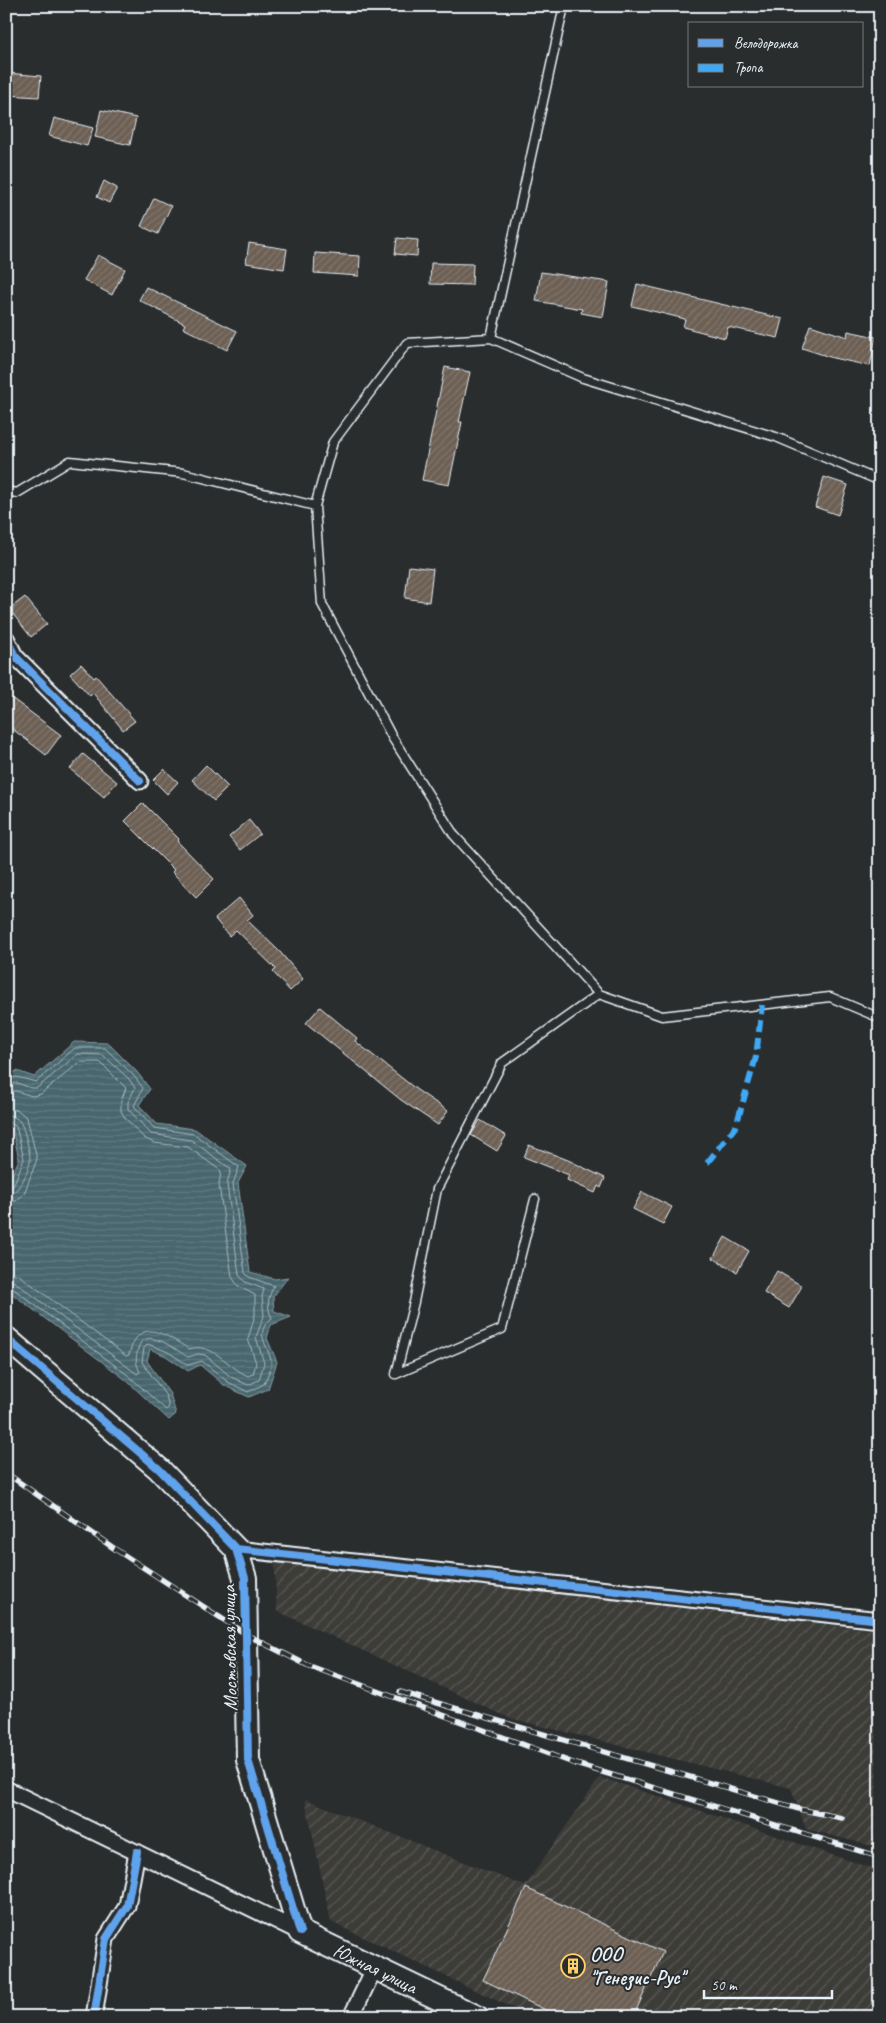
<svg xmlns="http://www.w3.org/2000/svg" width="886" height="2023" viewBox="0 0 886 2023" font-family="Caveat,sans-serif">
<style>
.industrial{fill:url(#industrial-furrows)}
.water{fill:url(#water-rules);stroke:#889da5}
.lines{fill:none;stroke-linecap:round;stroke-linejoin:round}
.shore{stroke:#a8b9c0;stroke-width:1}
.building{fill:url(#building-hatch);stroke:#e8f1f8}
.lane-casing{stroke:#e8f1f8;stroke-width:11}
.street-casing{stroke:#e8f1f8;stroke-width:19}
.secondary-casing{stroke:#e8f1f8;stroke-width:26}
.lane{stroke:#2a2d2e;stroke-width:8}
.street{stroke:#2a2d2e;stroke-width:15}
.secondary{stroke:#2a2d2e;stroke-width:22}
.rail-casing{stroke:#e8f1f8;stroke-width:5.5}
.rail{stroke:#2a2d2e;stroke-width:4;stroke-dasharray:11;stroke-linecap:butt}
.quiet{stroke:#3fa9f5;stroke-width:6;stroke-dasharray:12 6;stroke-linecap:butt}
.cycleway-casing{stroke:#2a2d2e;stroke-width:11}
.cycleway{stroke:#60a3ed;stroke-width:8}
.labels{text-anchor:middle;stroke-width:4;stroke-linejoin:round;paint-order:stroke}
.street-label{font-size:20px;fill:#e8f1f8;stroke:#2a2d2e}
.poi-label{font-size:20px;font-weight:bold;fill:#e8f1f8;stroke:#2a2d2e;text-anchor:start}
</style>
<defs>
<pattern id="industrial-furrows" width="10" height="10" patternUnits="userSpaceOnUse" patternTransform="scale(1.25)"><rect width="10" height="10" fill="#3e3c39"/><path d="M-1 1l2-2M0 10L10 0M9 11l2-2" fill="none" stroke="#5a5956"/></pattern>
<pattern id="water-rules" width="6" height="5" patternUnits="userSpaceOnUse" patternTransform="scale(1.25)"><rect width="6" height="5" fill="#48656d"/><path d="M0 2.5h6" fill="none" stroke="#627c83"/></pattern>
<pattern id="building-hatch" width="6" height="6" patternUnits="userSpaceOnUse" patternTransform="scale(1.25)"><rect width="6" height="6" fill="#6c5e53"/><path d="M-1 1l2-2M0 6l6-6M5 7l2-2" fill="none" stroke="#81766c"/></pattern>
</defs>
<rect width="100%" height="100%" fill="#2a2d2e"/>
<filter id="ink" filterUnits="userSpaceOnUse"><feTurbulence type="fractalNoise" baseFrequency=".02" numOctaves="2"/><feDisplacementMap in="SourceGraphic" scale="10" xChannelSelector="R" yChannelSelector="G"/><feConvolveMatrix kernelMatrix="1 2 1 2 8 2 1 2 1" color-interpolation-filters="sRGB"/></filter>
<g filter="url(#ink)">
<path class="industrial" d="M274 1555 880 1631V1848L806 1829 791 1788 509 1718 277 1611Z
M600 1777 880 1871V2017H532L331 1922 305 1799 525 1886Z"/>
<path class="water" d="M74 1042 108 1043 137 1072 150 1089 139 1105 157 1124 195 1129 247 1166 238 1183 250 1272 275 1279 288 1277 273 1297 274 1311 291 1317 271 1325 267 1338 277 1362 268 1389 249 1397 225 1386 200 1365 188 1371 166 1356 150 1349 147 1361 170 1394 176 1414 169 1420 126 1380 6 1289V1189L19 1159 12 1128 6 1126V1074L17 1071 34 1077Z"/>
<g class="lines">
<path class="shore" d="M6 1079 17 1077 36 1082 75 1048H105L133 1075 143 1088 134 1106 154 1128 194 1134 239 1167 233 1184 245 1273 249 1277 274 1286C268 1297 266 1306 272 1318 253 1333 268 1344 271 1361 272 1368 266 1378 264 1384L248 1392 228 1382 202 1361 188 1365 168 1352 148 1344 144 1348 142 1362 166 1396 169 1407 166 1410 129 1376 11 1287 6 1286
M6 1085 17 1083 31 1088H37L78 1054 103 1055 129 1079 135 1088 128 1102V1109L151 1134 191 1140 231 1169 227 1184 239 1275 245 1282 264 1289 262 1297 264 1316 256 1337 264 1363 259 1380 248 1385 231 1377 205 1355 198 1354 188 1357C176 1350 144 1324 138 1349 135 1359 136 1364 140 1372L137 1374 15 1282 6 1279
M6 1092 16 1091 32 1096 41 1094 80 1062H100L126 1088 121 1101V1111L125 1118 144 1138 154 1143 188 1147 221 1171 219 1185 232 1277 238 1286 255 1295V1315L248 1339 256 1363 253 1374 248 1376C226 1366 213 1342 189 1349 164 1334 139 1315 129 1355L126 1356 19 1275 6 1272
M6 1108 19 1111 27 1118 37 1159 24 1194 16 1201 6 1202
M6 1115C11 1116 17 1117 20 1122 24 1127 31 1155 30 1161 28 1173 19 1194 6 1195
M6 1122 16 1126 24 1159 13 1186 6 1189"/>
</g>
<path class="building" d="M6 73 41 76 39 97 6 95Z
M101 110 136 118 130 145 95 137Z
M54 118 93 128 87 146 49 136Z
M104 181 117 188 109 203 97 197Z
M154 198 171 206 158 234 141 226Z
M397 238 418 240 417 256 395 254Z
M249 243 287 249 284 269 246 263Z
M315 253 360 256 359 276 314 273Z
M98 255 125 269 112 295 84 280Z
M431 263 473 264 472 285 430 284Z
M541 272 609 282 603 317 581 313 582 309 536 301Z
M637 284 783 319 778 338 728 327 725 338 683 327 685 319 632 306Z
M146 287 237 331 227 350 183 328 185 324 139 300Z
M810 325 847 337 848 331 876 337 870 366 833 358 802 348Z
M445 367 470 372 459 422H462L449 485 422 480Z
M824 477 848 485 838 515 815 507Z
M409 566 433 569 429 602 405 598Z
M25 597 47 624 31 637 9 609Z
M81 664 94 678 96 676 135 721 123 730 93 693 90 696 70 674Z
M6 694 61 735 46 755 6 724Z
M83 754 117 782 104 797 70 769Z
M206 765 228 787 214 801 192 780Z
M164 769 178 782 167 794 153 780Z
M143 803 179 839 177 841 214 879 196 897 172 872 174 870 125 821Z
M249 820 260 834 240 850 229 837Z
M239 898 253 915 247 920 280 952 303 979 290 991 273 972 276 969 236 930 229 936 215 919Z
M320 1007 357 1038 355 1041 417 1090 448 1111 438 1125 401 1100 306 1023Z
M480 1120 506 1136 497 1151 471 1135Z
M529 1145 568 1160 605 1178 601 1188 598 1186 595 1193 567 1180 569 1175 524 1157Z
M642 1192 672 1207 663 1224 633 1209Z
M725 1237 749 1251 737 1272 713 1258Z
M777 1271 802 1286 789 1308 764 1293Z
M526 1888 663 1952 633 2017H560L483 1980Z"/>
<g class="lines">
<g class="lane-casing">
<path id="lane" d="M491 338 564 6
M880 481 776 437 583 378 491 338 407 343 333 442 315 506 322 604 392 737 454 835 599 994 662 1016 830 997 880 1018
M6 491 17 493 70 461 183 473 315 506
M396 1374 414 1302 437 1189 502 1063 599 994
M396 1374 502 1329 535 1199"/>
</g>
<g class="street-casing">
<path id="street" d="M6 638 15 656 140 781
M236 1549 880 1620
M6 1789 300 1932
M94 2017 106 1939 127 1906 137 1852
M351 2017 375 1967"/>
</g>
<g class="secondary-casing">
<g id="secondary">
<path id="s1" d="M6 1338 159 1469 236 1549 245 1578 248 1760 300 1932 477 2017"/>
</g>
</g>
<use href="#lane" class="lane"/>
<use href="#street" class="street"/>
<use href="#secondary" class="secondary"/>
<g class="rail-casing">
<path id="rail" d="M6 1473 115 1549 247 1635 307 1665 576 1764 880 1857
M400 1692 799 1809 842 1818"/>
</g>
<use href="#rail" class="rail"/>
<path class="quiet" d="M707 1163 736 1126 756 1057 762 1005"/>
<g class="cycleway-casing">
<path id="cycleway" d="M6 638 15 656 140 781
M6 1338 159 1469 236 1549 245 1578 248 1760 300 1932
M236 1549 880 1620
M94 2017 106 1939 127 1906 137 1852"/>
</g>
<use href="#cycleway" class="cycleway"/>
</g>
</g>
<defs>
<g id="building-ring" transform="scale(1.25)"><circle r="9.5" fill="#2a2d2e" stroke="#ffd166" stroke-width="1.5"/><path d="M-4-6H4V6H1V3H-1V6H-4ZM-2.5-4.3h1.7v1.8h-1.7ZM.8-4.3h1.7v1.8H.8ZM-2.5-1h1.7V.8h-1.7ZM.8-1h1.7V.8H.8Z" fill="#ffd166"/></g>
</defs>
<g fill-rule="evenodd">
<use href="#building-ring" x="573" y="1966"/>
</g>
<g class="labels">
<g class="street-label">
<text transform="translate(229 1648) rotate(-91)" y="7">Мостовская улица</text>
<text dy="7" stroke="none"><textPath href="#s1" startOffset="788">Южная улица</textPath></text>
</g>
<g class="poi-label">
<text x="590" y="1961">ООО<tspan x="590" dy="23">"Генезис-Рус"</tspan></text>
</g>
</g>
<rect width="886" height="2023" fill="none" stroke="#2a2d2e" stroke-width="25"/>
<rect x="12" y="12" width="861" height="1998" fill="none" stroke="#e8f1f8" stroke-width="2" filter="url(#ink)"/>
<rect x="688" y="22" width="175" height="65" fill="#2a2d2e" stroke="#767b7f"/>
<rect x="698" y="39" width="25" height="8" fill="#60a3ed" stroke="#767b7f"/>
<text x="734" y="48" font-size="15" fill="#e8f1f8">Велодорожка</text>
<rect x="698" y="64" width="25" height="8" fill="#3fa9f5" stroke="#767b7f"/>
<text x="734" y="72" font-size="15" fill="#e8f1f8">Тропа</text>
<path d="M704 1990v8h128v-8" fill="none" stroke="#e8f1f8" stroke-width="2.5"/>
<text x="711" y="1990" font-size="15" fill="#e8f1f8" stroke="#2a2d2e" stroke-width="4" paint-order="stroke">50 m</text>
</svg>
